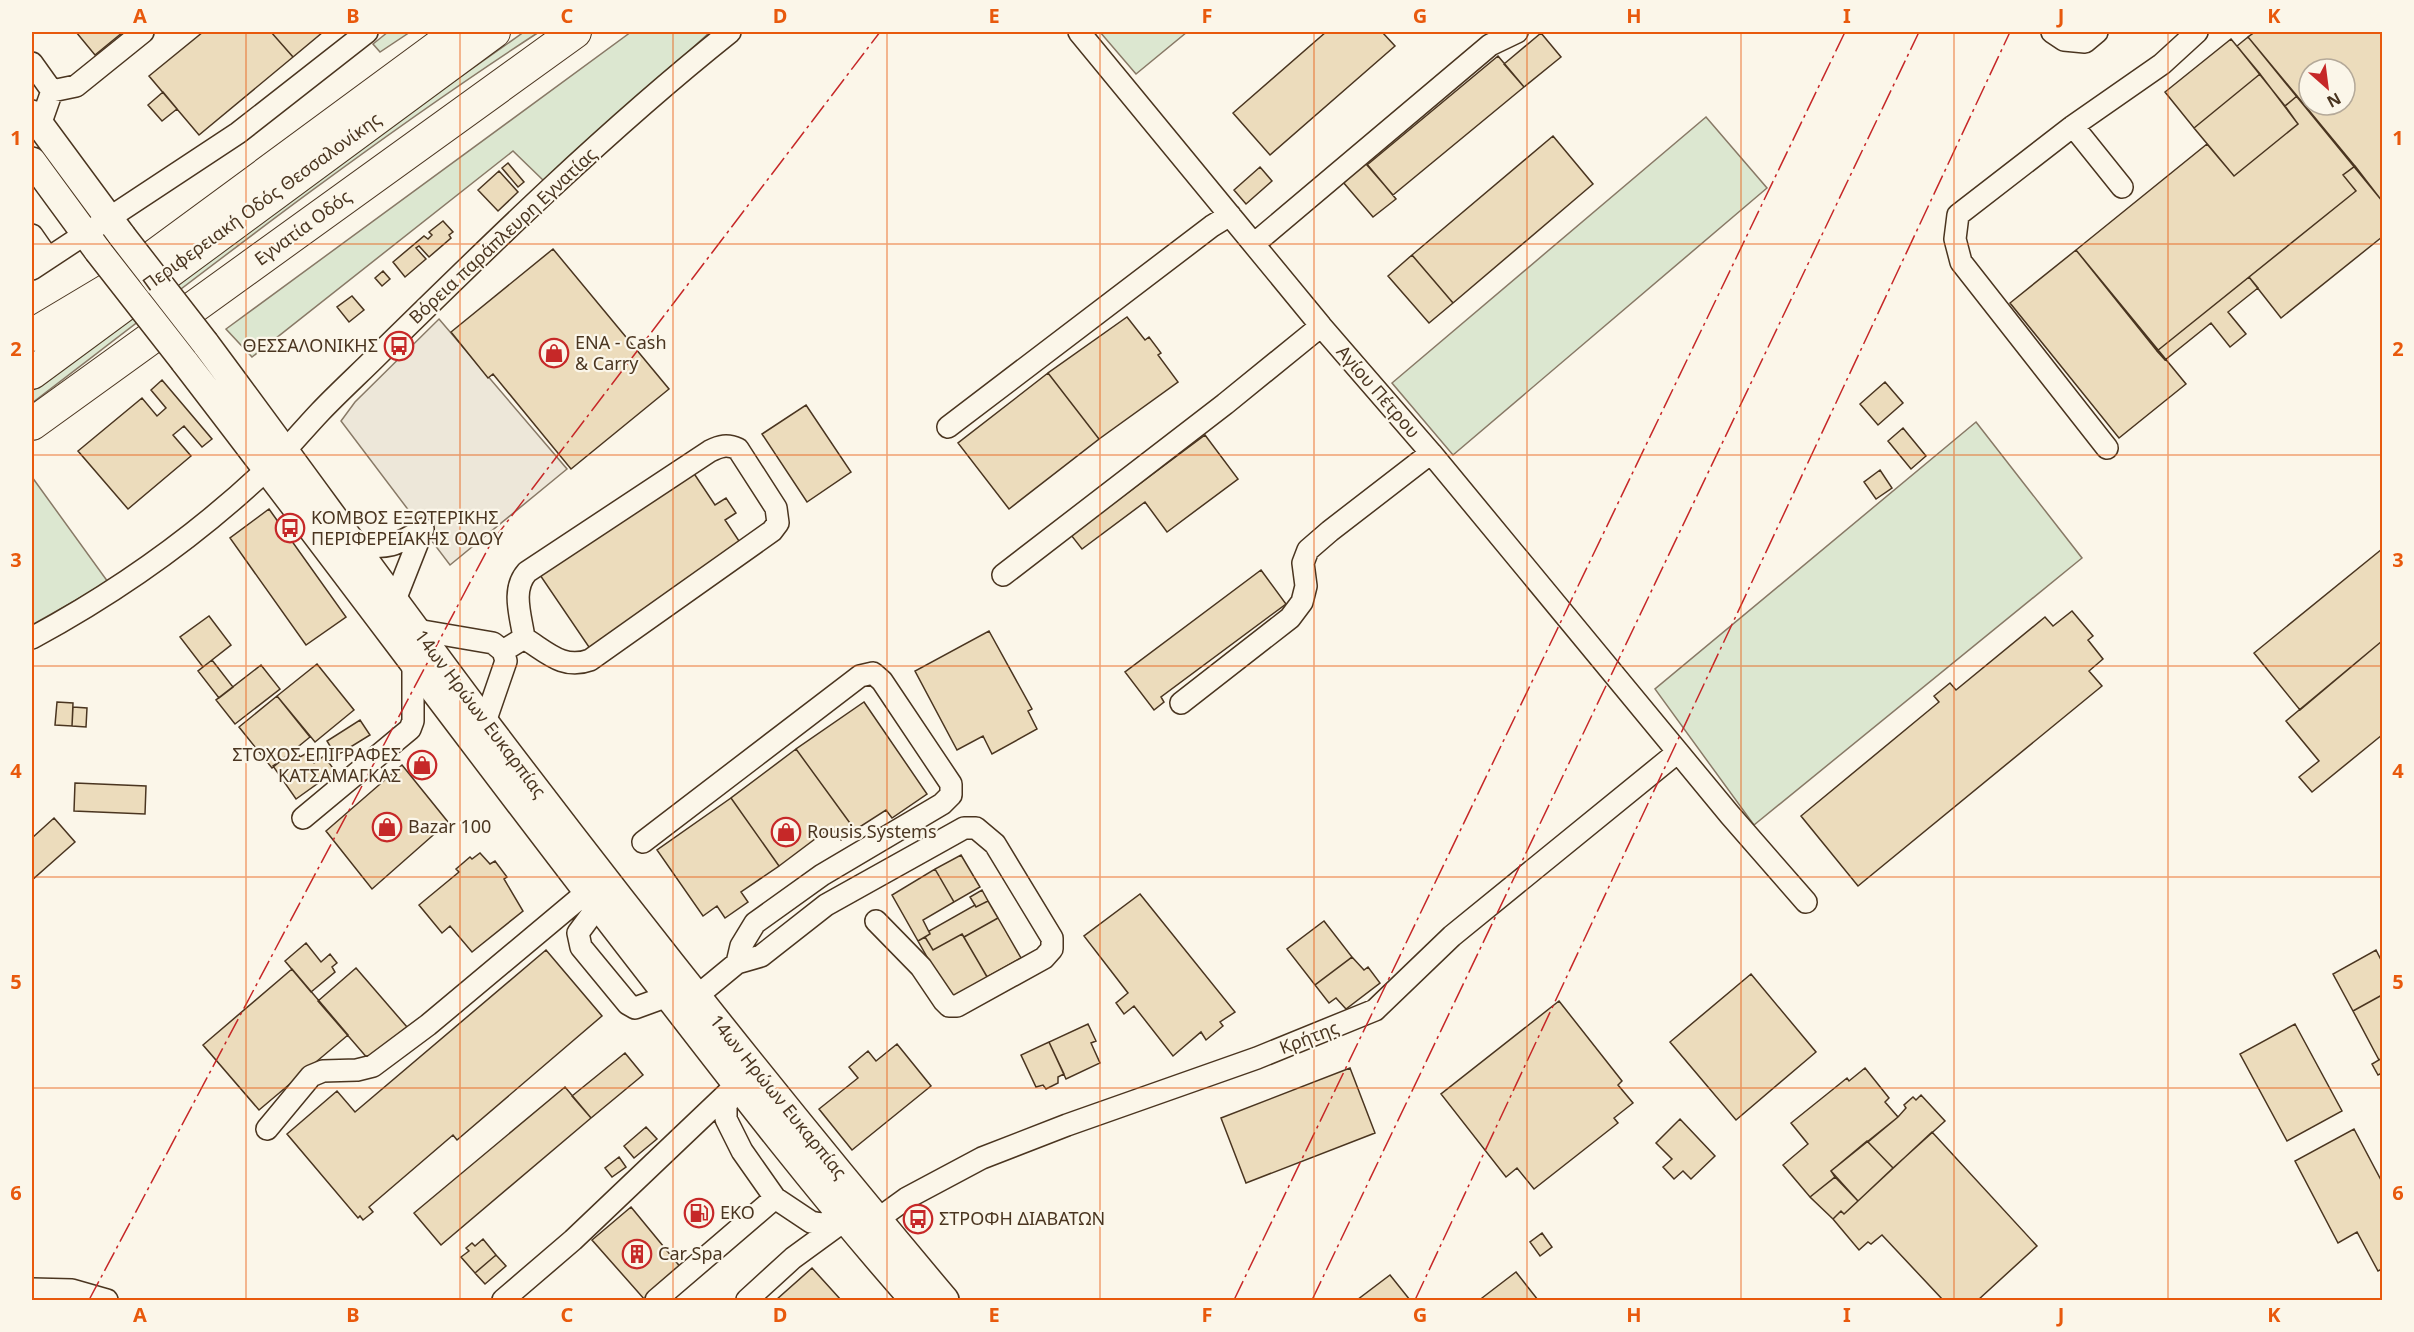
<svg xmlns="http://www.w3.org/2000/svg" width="2414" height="1332" viewBox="0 0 2414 1332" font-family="'Noto Sans',sans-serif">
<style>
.green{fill:#dce7d0;stroke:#887966;stroke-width:1.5}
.parking{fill:#ede7d9;stroke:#887966;stroke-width:1.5}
.building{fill:#ecdcbc;stroke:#4a3520;stroke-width:1.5;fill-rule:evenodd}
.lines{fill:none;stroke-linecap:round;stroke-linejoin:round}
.minor-casing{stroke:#4a3520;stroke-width:24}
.major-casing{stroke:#4a3520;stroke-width:30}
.highway-casing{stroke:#4a3520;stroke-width:34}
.minor{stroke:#fbf6e9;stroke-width:21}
.major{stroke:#fbf6e9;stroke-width:27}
.highway{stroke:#fbf6e9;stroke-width:32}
.major-bridge-casing{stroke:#4a3520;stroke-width:30;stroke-linecap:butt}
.major-bridge{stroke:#fbf6e9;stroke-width:27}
.power{stroke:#c62828;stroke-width:1.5;stroke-dasharray:21 4.5 3 4.5;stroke-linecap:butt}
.grid{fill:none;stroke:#e8590c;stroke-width:1.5;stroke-opacity:0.55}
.labels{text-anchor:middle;stroke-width:4.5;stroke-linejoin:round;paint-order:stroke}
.street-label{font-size:18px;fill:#4a3520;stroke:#fbf6e9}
.poi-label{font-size:18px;fill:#4a3520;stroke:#fbf6e9;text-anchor:start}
.neatline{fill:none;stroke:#e8590c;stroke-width:2}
.grid-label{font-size:20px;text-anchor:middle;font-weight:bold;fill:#e8590c}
</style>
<rect width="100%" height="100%" fill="#fbf6e9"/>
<path class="green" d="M388 32H410L380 52 373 44Z
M524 32H539C364 146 198 276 32 403V391L256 221Z
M631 32H710L545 182 513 151 252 357 226 329Z
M1100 32H1187L1136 74Z
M1706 117 1767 188 1453 455 1392 383Z
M1976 422 2082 558 1754 825 1655 689Z
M32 477 108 582 32 625Z"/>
<path class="parking" d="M439 319 567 469 450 565 341 421 355 402Z"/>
<path class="building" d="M76 32H123L95 55Z
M203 32H271L293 57 199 135 149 76Z
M271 32H323L293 57Z
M1326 32H1382L1395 46 1270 155 1233 113Z
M2255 32H2382V201L2248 37ZM2309 69H2345V105H2309Z
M1541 33 1561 57 1524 87 1504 64Z
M2248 37 2297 96 2285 106 2237 46Z
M2231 39 2260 74 2194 128 2165 92Z
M1498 56 1524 87 1393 195 1367 165Z
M2260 74 2298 124 2234 176 2194 128Z
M163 92 177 109 162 121 148 105Z
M2297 96 2355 166 2343 175 2356 191 2157 351 2076 250 2207 144 2234 176 2298 124 2285 106Z
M1553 136 1593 184 1453 303 1412 255Z
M508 163 524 182 518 187 502 168Z
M1366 163 1396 199 1373 217 1343 182Z
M2355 166 2382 201V237L2281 318 2249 277 2356 191 2343 175Z
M1260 167 1272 181 1246 204 1234 190Z
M499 171 518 192 498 211 478 190Z
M443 221 453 232 449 235 451 238 429 257 419 246 416 248 426 259 405 277 393 262 424 236 428 239 432 235 429 232Z
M553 249 669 389 571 469 493 374 488 378 451 332Z
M2076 250 2186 384 2119 438 2010 303Z
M1412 255 1453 303 1429 323 1388 276Z
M383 271 390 279 382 286 375 278Z
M2249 277 2258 288 2228 312 2246 334 2230 347 2211 323 2165 360 2157 351Z
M352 296 364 310 349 322 337 307Z
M1127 317 1145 340 1149 337 1161 353 1158 355 1178 382 1099 439 1048 373Z
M1048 373 1099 439 1009 509 958 443Z
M162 380 212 439 202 447 184 426 173 435 191 456 128 509 78 451 142 398 157 416 166 408 151 390Z
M1885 382 1903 403 1878 425 1860 404Z
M806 405 851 472 807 502 762 434Z
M1903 428 1926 456 1911 469 1888 441Z
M1205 435 1238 479 1167 532 1145 502 1082 549 1071 535Z
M1880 470 1892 488 1876 499 1864 482Z
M693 472 715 505 726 498 736 513 725 520 745 550 593 653 540 575Z
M269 509 346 617 306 645 230 538Z
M2382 549V641L2300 710 2254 653Z
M1261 570 1286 604 1161 697 1164 702 1154 710 1125 672Z
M2072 611 2093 636 2088 640 2103 659 2089 671 2102 686 1858 886 1801 816 1939 702 1934 696 1950 683 1956 690 2045 617 2053 626Z
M209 616 231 645 203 667 180 637Z
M989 631 1032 709 1028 711 1037 729 992 754 983 736 957 750 915 671Z
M2382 641V735L2312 792 2299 777 2319 761 2286 721Z
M212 660 233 687 219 698 198 671Z
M317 664 354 710 315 742 277 696Z
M261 665 280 689 235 724 216 700Z
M277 696 310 737 272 768 239 727Z
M57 702 73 703 72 726 55 725Z
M864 702 927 794 892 818 886 810 855 830 796 749Z
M73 707 87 708 86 727 72 726Z
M360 720 370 735 336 756 327 741Z
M796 749 855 830 841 840 831 827 779 866 731 798Z
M295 750 300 757 307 753 314 763 324 756 335 771 296 799 273 766Z
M402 765 448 822 372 889 326 831Z
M75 783 146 786 145 814 74 811Z
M731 798 779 866 741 892 748 902 725 918 717 906 703 916 657 850Z
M54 818 75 842 32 880V838Z
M480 853 490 864 495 861 507 877 504 879 523 911 472 952 450 926 442 933 419 905 459 872 456 869 470 857 472 859Z
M961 855 980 887 954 902 935 869Z
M935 869 954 902 923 920 930 934 918 941 892 895Z
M982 890 988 901 976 907 970 897Z
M1140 894 1235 1012 1220 1022 1223 1026 1206 1040 1201 1032 1173 1056 1134 1006 1124 1014 1116 1003 1128 993 1084 936Z
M988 901 998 918 964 937 962 934 933 950 925 937 930 934 929 931 975 905 976 907Z
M998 918 1021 958 987 977 964 937Z
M1324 921 1352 957 1315 985 1287 949Z
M962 934 989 980 952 1001 918 941 925 937 933 950Z
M306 943 321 962 330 954 337 963 332 967 335 972 311 992 285 961Z
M546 950 602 1016 457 1140 453 1135 369 1207 373 1212 363 1220 360 1216 358 1218 287 1134 337 1091 355 1112Z
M2376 950 2382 962V995L2353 1011 2333 974Z
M1352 957 1364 970 1368 967 1380 983 1346 1009 1336 998 1329 1003 1315 985Z
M356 968 407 1027 369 1060 318 1001Z
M292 969 348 1035 259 1110 203 1045Z
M1751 974 1816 1052 1736 1120 1670 1042Z
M2382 995V1058L2379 1060 2353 1011Z
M1559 1001 1622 1081 1618 1085 1633 1103 1614 1118 1618 1123 1534 1189 1517 1168 1506 1177 1441 1094Z
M1088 1024 1096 1041 1091 1043 1100 1063 1066 1079 1049 1042Z
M2295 1024 2342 1111 2287 1141 2240 1054Z
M1049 1042 1064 1074 1058 1077V1083L1046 1089 1043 1085 1036 1087 1021 1055Z
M897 1044 931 1086 852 1150 819 1109 858 1078 849 1067 868 1051 876 1061Z
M625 1053 643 1075 591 1118 572 1096Z
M2382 1058V1073L2378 1075 2372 1064Z
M1350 1068 1375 1133 1246 1183 1221 1118Z
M1865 1068 1889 1098 1885 1102 1898 1117 1831 1171 1835 1177 1810 1197 1783 1165 1808 1144 1791 1123 1847 1078 1849 1081Z
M565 1087 591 1118 441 1245 414 1213Z
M1921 1095 1945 1121 1893 1168 1868 1142 1898 1117 1906 1108 1904 1105 1913 1097 1916 1100Z
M1680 1119 1715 1156 1691 1179 1683 1171 1674 1179 1663 1167 1672 1159 1656 1143Z
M646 1127 657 1139 634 1158 624 1146Z
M2354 1129 2382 1182V1269L2378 1271 2357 1232 2338 1243 2295 1161Z
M1932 1132 2037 1246 1978 1300H1943L1882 1235 1871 1244 1868 1242 1859 1250 1833 1219 1841 1211 1844 1214Z
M1867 1141 1893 1168 1858 1201 1831 1171Z
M619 1157 626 1167 612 1177 605 1168Z
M1835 1177 1858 1201 1844 1214 1841 1211 1833 1219 1810 1197Z
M631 1207 682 1269 645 1300 592 1240Z
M1542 1233 1552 1247 1540 1256 1530 1242Z
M483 1239 496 1255 475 1273 461 1257 469 1251 466 1248 472 1243 475 1246Z
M496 1255 506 1266 485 1284 475 1273Z
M812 1268 841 1300H776Z
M1516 1272 1538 1300H1484L1482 1298Z
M1390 1275 1410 1300H1357Z"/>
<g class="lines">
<g class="minor-casing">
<path id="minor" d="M1079 32 1321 326 1431 453 1730 815 1806 902
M2052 32 2064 40 2085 42 2097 32
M32 63 52 91 40 125
M52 91 76 86 143 32
M2073 126 2122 187
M32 235 48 258
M1254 244 1490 45 1517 32
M32 269 238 133 367 32
M948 427 1212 226 1230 215
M2107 448 1961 262 1955 239 1958 215 2073 126 2162 64 2197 32
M354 546C389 547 393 548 423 529
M1003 575 1225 404 1321 326
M395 600 423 529
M417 630 493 643 503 651 506 661 485 722
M32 638C117 592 195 537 266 470 285 452 302 431 320 412 339 392 360 373 380 353 493 242 606 131 730 32
M503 651 524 638C547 652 563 670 590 660L772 531 778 523 776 508 738 449C727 444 720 446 710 451L527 572C511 590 521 616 524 638
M1181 703 1290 618 1302 602 1306 586 1303 563 1308 550 1330 531 1431 453
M303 818 410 729 413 721V664
M643 842 860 676 873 673 882 681 951 784V795L942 804 822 875 755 923 741 946 737 963
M598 906 578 933 581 947 628 1004 635 1008 668 996
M697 996 737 963 761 956 826 905 964 828H976L995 844 1052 938V949L1044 958 957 1006H949L944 1001 921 967 876 921
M733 1091 726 1106V1119L742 1151 775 1198 811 1222 820 1224 844 1221
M267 1129 311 1076 323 1071 357 1070 373 1066 428 1025 587 892
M878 1219 907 1198 982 1158 1067 1125 1257 1058 1375 1010 1452 936 1678 752
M32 1289 72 1290 107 1300
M503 1300 573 1240 736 1085
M656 1300 775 1198
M747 1300 793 1258 841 1223"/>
</g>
<g class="major-casing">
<path id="major" d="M32 114 122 236
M32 161 98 251
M205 343C298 468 389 595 483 720 632 917 786 1111 945 1300
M184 361C342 566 496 775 655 979 739 1088 823 1197 914 1300"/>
</g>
<g class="highway-casing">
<path id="highway" d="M32 335 109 289 458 32
M32 373 494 32
M32 424 575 32"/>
</g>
<use href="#minor" class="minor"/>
<use href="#major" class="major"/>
<use href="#highway" class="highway"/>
<g class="major-bridge-casing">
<path id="major-bridge" d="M122 236 205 343
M98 251 184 361"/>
</g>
<use href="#major-bridge" class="major-bridge"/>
<path class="power" d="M89 1300 491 543 880 32
M1234 1300 1845 32
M1312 1300 1919 32
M1415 1300 2010 32"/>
</g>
<path class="grid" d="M246 32V1300M460 32V1300M673 32V1300M887 32V1300M1100 32V1300M1314 32V1300M1527 32V1300M1741 32V1300M1954 32V1300M2168 32V1300M32 244H2382M32 455H2382M32 666H2382M32 877H2382M32 1088H2382"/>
<defs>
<g id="bus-ring" transform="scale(1.5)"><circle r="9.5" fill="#fbf6e9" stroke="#c62828" stroke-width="1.5"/><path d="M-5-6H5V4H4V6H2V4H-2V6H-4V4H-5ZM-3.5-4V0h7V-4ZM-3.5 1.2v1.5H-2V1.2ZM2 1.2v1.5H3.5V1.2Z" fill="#c62828"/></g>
<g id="shop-ring" transform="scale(1.5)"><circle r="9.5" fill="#fbf6e9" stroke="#c62828" stroke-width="1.5"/><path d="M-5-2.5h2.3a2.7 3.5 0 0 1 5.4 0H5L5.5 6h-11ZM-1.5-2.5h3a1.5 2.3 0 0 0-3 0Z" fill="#c62828"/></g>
<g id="fuel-ring" transform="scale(1.5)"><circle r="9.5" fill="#fbf6e9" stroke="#c62828" stroke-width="1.5"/><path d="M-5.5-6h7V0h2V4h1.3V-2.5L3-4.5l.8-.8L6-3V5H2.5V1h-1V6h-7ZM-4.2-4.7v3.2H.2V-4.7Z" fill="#c62828"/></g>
<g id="building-ring" transform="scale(1.5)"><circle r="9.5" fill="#fbf6e9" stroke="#c62828" stroke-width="1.5"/><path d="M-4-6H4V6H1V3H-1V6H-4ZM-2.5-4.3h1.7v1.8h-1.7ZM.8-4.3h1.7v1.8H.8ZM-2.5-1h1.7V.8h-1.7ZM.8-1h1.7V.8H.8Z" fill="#c62828"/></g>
</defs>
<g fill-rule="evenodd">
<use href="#bus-ring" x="399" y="346"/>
<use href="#shop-ring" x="554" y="353"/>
<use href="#bus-ring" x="290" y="528"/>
<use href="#shop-ring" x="422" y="765"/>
<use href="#shop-ring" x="387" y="827"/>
<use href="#shop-ring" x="786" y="832"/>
<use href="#fuel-ring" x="699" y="1213"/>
<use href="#bus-ring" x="918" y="1219"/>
<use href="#building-ring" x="637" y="1254"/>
</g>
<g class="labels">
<g class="street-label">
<text transform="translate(262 202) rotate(-36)" y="6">Περιφερειακή Οδός Θεσσαλονίκης</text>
<text transform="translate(303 228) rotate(-36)" y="6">Εγνατία Οδός</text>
<text transform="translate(503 236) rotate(-43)" y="6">Βόρεια παράπλευρη Εγνατίας</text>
<text transform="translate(1378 392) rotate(49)" y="6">Αγίου Πέτρου</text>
<text transform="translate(480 714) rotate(53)" y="6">14ων Ηρώων Ευκαρπίας</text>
<text transform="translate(1309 1038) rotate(-21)" y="6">Κρήτης</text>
<text transform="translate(778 1097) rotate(51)" y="6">14ων Ηρώων Ευκαρπίας</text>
</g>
<g class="poi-label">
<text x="575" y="349">ENA - Cash<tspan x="575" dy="21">&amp; Carry</tspan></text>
<text x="378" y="352" text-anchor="end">ΘΕΣΣΑΛΟΝΙΚΗΣ</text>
<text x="311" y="524">ΚΟΜΒΟΣ ΕΞΩΤΕΡΙΚΗΣ<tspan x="311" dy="21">ΠΕΡΙΦΕΡΕΙΑΚΗΣ ΟΔΟΥ</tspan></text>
<text x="401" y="761" text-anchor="end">ΣΤΟΧΟΣ ΕΠΙΓΡΑΦΕΣ<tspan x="401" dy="21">ΚΑΤΣΑΜΑΓΚΑΣ</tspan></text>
<text x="408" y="833">Bazar 100</text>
<text x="807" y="838">Rousis Systems</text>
<text x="720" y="1219">ΕΚΟ</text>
<text x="939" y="1225">ΣΤΡΟΦΗ ΔΙΑΒΑΤΩΝ</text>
<text x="658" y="1260">Car Spa</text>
</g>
</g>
<rect width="2414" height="1332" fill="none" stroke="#fbf6e9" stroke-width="66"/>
<g transform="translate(2327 87) rotate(152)"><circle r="28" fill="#fbf6e9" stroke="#b4a999" stroke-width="1.5"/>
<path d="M0-4.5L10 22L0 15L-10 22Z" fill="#c62828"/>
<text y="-9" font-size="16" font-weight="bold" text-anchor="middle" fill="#4a3520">N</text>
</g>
<rect x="33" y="33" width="2348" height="1266" class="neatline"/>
<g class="grid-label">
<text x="140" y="23">A</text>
<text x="353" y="23">B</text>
<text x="567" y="23">C</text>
<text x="780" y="23">D</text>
<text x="994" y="23">E</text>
<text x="1207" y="23">F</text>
<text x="1420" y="23">G</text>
<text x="1634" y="23">H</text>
<text x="1847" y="23">I</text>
<text x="2061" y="23">J</text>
<text x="2274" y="23">K</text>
<text x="16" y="145">1</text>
<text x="2398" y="145">1</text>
<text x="16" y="356">2</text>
<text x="2398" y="356">2</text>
<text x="16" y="567">3</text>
<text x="2398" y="567">3</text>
<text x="16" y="778">4</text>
<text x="2398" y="778">4</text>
<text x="16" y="989">5</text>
<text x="2398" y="989">5</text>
<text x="16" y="1200">6</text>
<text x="2398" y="1200">6</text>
<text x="140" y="1322">A</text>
<text x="353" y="1322">B</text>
<text x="567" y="1322">C</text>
<text x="780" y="1322">D</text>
<text x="994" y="1322">E</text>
<text x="1207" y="1322">F</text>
<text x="1420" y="1322">G</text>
<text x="1634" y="1322">H</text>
<text x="1847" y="1322">I</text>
<text x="2061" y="1322">J</text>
<text x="2274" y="1322">K</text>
</g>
</svg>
